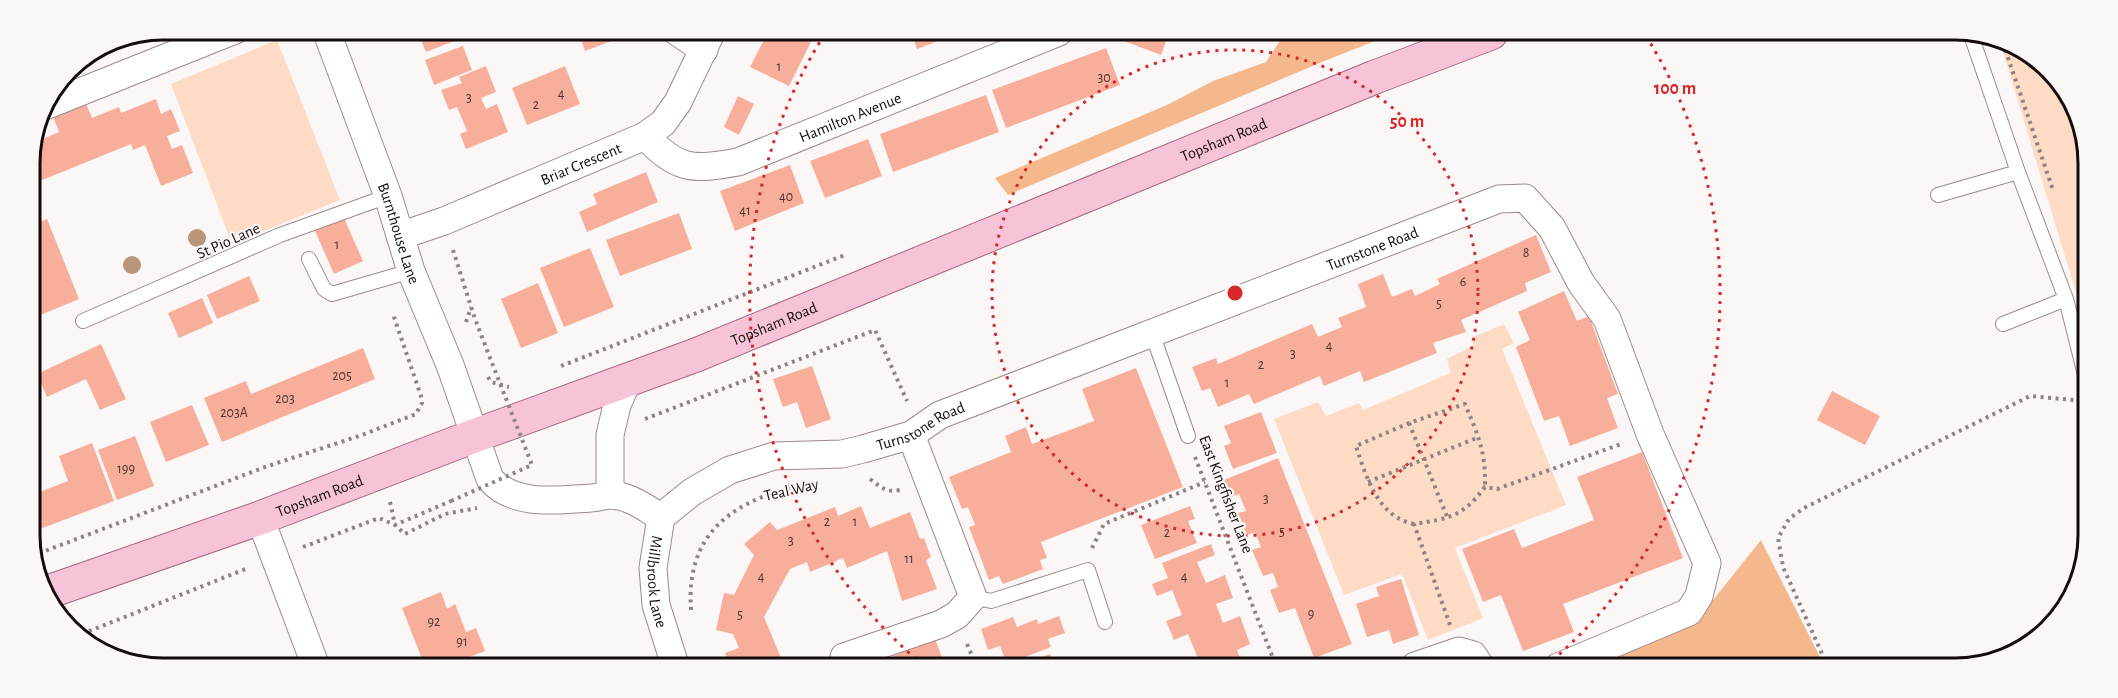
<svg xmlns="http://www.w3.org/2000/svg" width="2118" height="698" viewBox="0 0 2118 698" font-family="'Alegreya Sans',sans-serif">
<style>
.green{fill:#fedbc4}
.forest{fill:#f4b88c}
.building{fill:#f7ae9a}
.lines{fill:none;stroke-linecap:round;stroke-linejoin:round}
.service-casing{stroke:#9f898a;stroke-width:16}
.minor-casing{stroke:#9f898a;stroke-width:29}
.primary-casing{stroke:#a36980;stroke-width:35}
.path{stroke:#8b8585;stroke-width:4;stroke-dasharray:3 4.5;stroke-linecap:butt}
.service{stroke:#fff;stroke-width:14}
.minor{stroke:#fff;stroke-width:27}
.primary{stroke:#f7c3d9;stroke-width:33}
.path-bridge{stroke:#8b8585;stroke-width:4;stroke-dasharray:3 4.5;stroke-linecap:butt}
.tree{fill:#b7967c}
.ring{fill:none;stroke:#d62828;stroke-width:3;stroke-dasharray:3 6}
.labels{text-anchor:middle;stroke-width:4.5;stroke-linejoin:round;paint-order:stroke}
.number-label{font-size:14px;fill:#4c3430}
.street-label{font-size:16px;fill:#130b0c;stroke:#fcf7f7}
.rim{fill:none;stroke:#130b0c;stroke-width:3}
.centre{fill:#d62828;stroke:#fcf7f7;stroke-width:3}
.ring-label{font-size:18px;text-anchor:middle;font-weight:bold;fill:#d62828;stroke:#fcf7f7;stroke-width:4.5;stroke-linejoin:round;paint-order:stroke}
</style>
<rect width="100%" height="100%" fill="#fcf7f7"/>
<path class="green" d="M277 40 340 200 232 244 171 84Z
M2000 42 2055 75 2085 138V322Z
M1504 324 1514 343 1502 349 1566 505 1455 548 1483 618 1428 640 1402 574 1344 595 1274 419 1318 402 1326 416 1359 403 1363 410 1451 373 1447 359 1474 345 1471 338Z"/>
<path class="forest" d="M1285 33H1395L1322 62 1008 195 995 178 1167 105 1213 81 1266 62Z
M1761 540 1825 667H1577L1702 614Z"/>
<path class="building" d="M417 31H465L467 36 426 52Z
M578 31H623L625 36 585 51Z
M768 32H816L789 86 750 67Z
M911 32H961L917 49Z
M1128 32 1169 33 1161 55 1124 41Z
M463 46 472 70 434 85 425 60Z
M1106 48 1120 85 1006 128 992 90Z
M486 66 496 92 481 98 486 109 497 104 508 132 466 149 460 134 467 131 457 107 449 110 441 90 462 83 459 77Z
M565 66 580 104 527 125 512 88Z
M986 95 999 132 893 172 880 134Z
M738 96 754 104 739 135 724 127Z
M156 99 161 114 171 109 180 131 167 136 172 149 182 145 193 173 161 186 145 145 133 150 131 144 30 185V155L35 134 38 141 59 132 52 114 85 101 92 118 119 107 121 113Z
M868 139 882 176 825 198 810 161Z
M790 165 804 203 735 231 720 191Z
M646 172 658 202 587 232 579 212 597 204 593 194Z
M679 213 692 249 620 276 606 240Z
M344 218 363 261 334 274 315 231Z
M47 219 79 299 38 316 31 298V226Z
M1536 235 1551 272 1525 283 1527 291 1461 320 1466 332 1433 343 1437 353 1364 382 1360 371 1324 386 1320 376 1254 404 1249 394 1218 407 1210 388 1202 391 1192 367 1216 358 1218 364 1312 324 1318 337 1342 327 1338 318 1366 307 1358 284 1383 274 1392 297 1412 289 1415 296 1440 284 1437 279Z
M590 248 614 307 564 327 540 268Z
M249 276 260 301 217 319 207 295Z
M538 283 558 333 521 348 501 299Z
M1564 291 1577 321 1589 316 1618 394 1607 398 1618 428 1570 446 1559 416 1544 421 1516 347 1530 340 1518 312Z
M202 298 213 323 179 338 168 313Z
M101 344 126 399 100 410 86 379 47 397 37 374Z
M363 348 375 379 222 442 204 398 246 381 251 394Z
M812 366 831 419 806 428 797 402 783 407 773 379Z
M1136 368 1183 487 1041 542 1047 558 1040 560 1043 569 1003 584 999 576 989 580 969 527 975 525 968 507 962 509 949 477 1011 452 1005 436 1026 427 1032 444 1094 421 1082 389Z
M1832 391 1880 416 1865 445 1817 420Z
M192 405 209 445 166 462 150 422Z
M1261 412 1277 453 1233 469 1224 446 1231 443 1224 426Z
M135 436 154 486 117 500 98 450Z
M92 443 114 501 32 532V495L68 481 59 456Z
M1642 452 1683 558 1563 604 1574 632 1523 651 1501 595 1483 602 1462 549 1514 529 1522 548 1594 520 1577 477Z
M1278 458 1352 644 1314 658 1295 608 1279 613 1270 590 1278 587 1273 573 1263 576 1252 550 1261 547 1255 532 1247 535 1238 513 1246 511 1239 494 1231 497 1224 480Z
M861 506 870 528 910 512 920 539 924 538 931 557 926 560 937 589 902 601 887 551 847 568 843 558 810 572 807 562 790 569 764 617 784 665H749L748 663 730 665 725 653 739 648 733 634 716 630 724 593 734 595 754 555 744 544 770 522 777 530 835 507 838 516Z
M1190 506 1195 519 1188 521 1197 543 1155 559 1141 525Z
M1211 544 1215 555 1197 562 1206 583 1225 575 1233 598 1216 604 1223 623 1240 616 1250 644 1237 650 1243 666H1201L1188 634 1174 640 1166 621 1182 615 1172 590 1157 596 1152 584 1168 578 1162 563Z
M1401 579 1419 635 1393 644 1389 630 1367 637 1356 604 1379 596 1376 587Z
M441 592 447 609 455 604 466 632 476 628 485 651 467 658 469 664H424L402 608Z
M1059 616 1065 633 1048 639 1051 647 1007 664 1000 646 988 650 981 629 1013 617 1017 627 1037 619 1038 624Z
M935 639 945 665H897L893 656Z
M1050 654 1054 666 1020 665Z"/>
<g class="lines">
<g class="service-casing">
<path id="service" d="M1971 35 2018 172 2066 299 2084 371
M1938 195 2018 172
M309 259 324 289 332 294 411 271
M83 321 280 235 388 196
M2003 324 2066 299
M1152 333 1188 436
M973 597 991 601 1088 570 1105 622"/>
</g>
<g class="minor-casing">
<g id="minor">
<path id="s1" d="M326 30 388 196 411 271 450 365 490 479C514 507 558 500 591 498 598 498 604 495 610 495 629 495 645 508 661 517L653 568 656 605 675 665"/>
<path d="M676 31 704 50"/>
<path d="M45 106 235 30"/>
<path id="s2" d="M645 136C679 171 692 170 738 162L1059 32"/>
<path id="s3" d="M400 236 444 221 645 136 663 123 678 102 712 31"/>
<path d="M610 495V435L617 405 628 380"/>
<path id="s4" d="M661 517 692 492 730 470 774 456 842 454 863 449 911 435 940 415 1499 199 1525 198 1552 228 1581 283 1607 319 1650 434 1707 563 1699 596 1689 612 1558 667"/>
<path d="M260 518 315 664"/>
<path d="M844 657 941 624 957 615 973 597 911 435"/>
<path d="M1415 666 1459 651 1473 655 1481 667"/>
</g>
</g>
<g class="primary-casing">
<g id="primary">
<path id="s5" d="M48 592 260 518 474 436 696 355 1375 77 1491 33"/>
</g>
</g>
<path class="path" d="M2003 43 2053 190
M453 250 474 316 492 363
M466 322 471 307
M561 366 845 255
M488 377 491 382 509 387
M645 419 875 330 907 401
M1409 423 1448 519
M1195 457 1276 666
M870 479C881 487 886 493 900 490
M1368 482 1479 437
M390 502 395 525 451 501
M1414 524C1378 517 1366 477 1356 446L1409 423 1465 404C1478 435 1486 452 1485 487
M303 547 379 518 395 525 405 534 445 514 477 508
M1092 548 1104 524 1205 482
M32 556 265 467 362 435 416 414 422 403 421 396 393 314
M691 610C686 539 725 505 790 488
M1450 625 1414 524C1448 519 1464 516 1485 487L1497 489 1621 444
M82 634 248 568
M967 644 976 665
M1828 667 1783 567 1778 538 1789 519 1804 508 2030 396 2084 401"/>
<use href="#service" class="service"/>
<use href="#minor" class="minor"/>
<use href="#primary" class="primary"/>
<path class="path-bridge" d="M451 501 532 465 492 363"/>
</g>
<g class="tree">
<circle cx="197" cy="238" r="9"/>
<circle cx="132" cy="265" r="9"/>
</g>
<g class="ring">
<circle cx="1235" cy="293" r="243"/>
<path d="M923 665A485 485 0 0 1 826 32M1646 36A485 485 0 0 1 1547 665"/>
</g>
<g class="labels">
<g class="number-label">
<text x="779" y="71">1</text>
<text x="1104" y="82">30</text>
<text x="561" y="98">4</text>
<text x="469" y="102">3</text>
<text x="536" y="109">2</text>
<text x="786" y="201">40</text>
<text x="745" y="215">41</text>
<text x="337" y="249">1</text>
<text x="1526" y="257">8</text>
<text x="1463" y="286">6</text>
<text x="1439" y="308">5</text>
<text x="1329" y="350">4</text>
<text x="1293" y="358">3</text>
<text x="1261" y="369">2</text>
<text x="342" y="380">205</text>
<text x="1227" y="387">1</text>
<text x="285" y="403">203</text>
<text x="234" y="417">203A</text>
<text x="126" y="473">199</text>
<text x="1266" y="503">3</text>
<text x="827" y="526">2</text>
<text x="855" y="526">1</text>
<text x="1282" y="536">5</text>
<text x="1167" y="537">2</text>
<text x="791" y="545">3</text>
<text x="909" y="563">11</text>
<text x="761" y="581">4</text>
<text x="1184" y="581">4</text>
<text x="1311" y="618">9</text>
<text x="740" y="619">5</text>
<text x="434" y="626">92</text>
<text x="462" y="646">91</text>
</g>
<g class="street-label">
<text dy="6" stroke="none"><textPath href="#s2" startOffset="224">Hamilton Avenue</textPath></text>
<text dy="6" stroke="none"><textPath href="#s5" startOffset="1260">Topsham Road</textPath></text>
<text dy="6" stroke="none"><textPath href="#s3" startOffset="195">Briar Crescent</textPath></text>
<text dy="6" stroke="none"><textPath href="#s1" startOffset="216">Burnthouse Lane</textPath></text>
<text transform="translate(228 240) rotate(-24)" y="6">St Pio Lane</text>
<text dy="6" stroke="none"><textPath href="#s4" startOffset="768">Turnstone Road</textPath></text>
<text dy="6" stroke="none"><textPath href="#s5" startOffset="774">Topsham Road</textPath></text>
<text dy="6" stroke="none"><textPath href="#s4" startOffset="282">Turnstone Road</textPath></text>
<text transform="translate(791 489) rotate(-13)" y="6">Teal Way</text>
<text transform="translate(1227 494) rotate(69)" y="6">East Kingfisher Lane</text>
<text dy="6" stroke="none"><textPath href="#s5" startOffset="288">Topsham Road</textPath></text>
<text dy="6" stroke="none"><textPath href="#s1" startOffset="726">Millbrook Lane</textPath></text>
</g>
</g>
<path d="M0 0H2118V698H0ZM163 40H1955A123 123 0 0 1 2078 163V535A123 123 0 0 1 1955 658H163A123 123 0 0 1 40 535V163A123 123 0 0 1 163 40Z" fill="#fcf7f7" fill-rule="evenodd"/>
<path class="rim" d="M163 40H1955A123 123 0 0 1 2078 163V535A123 123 0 0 1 1955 658H163A123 123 0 0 1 40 535V163A123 123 0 0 1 163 40Z"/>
<circle cx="1235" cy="293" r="9" class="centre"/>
<g class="ring-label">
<text x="1675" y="94">100 m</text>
<text x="1407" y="127">50 m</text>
</g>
</svg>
